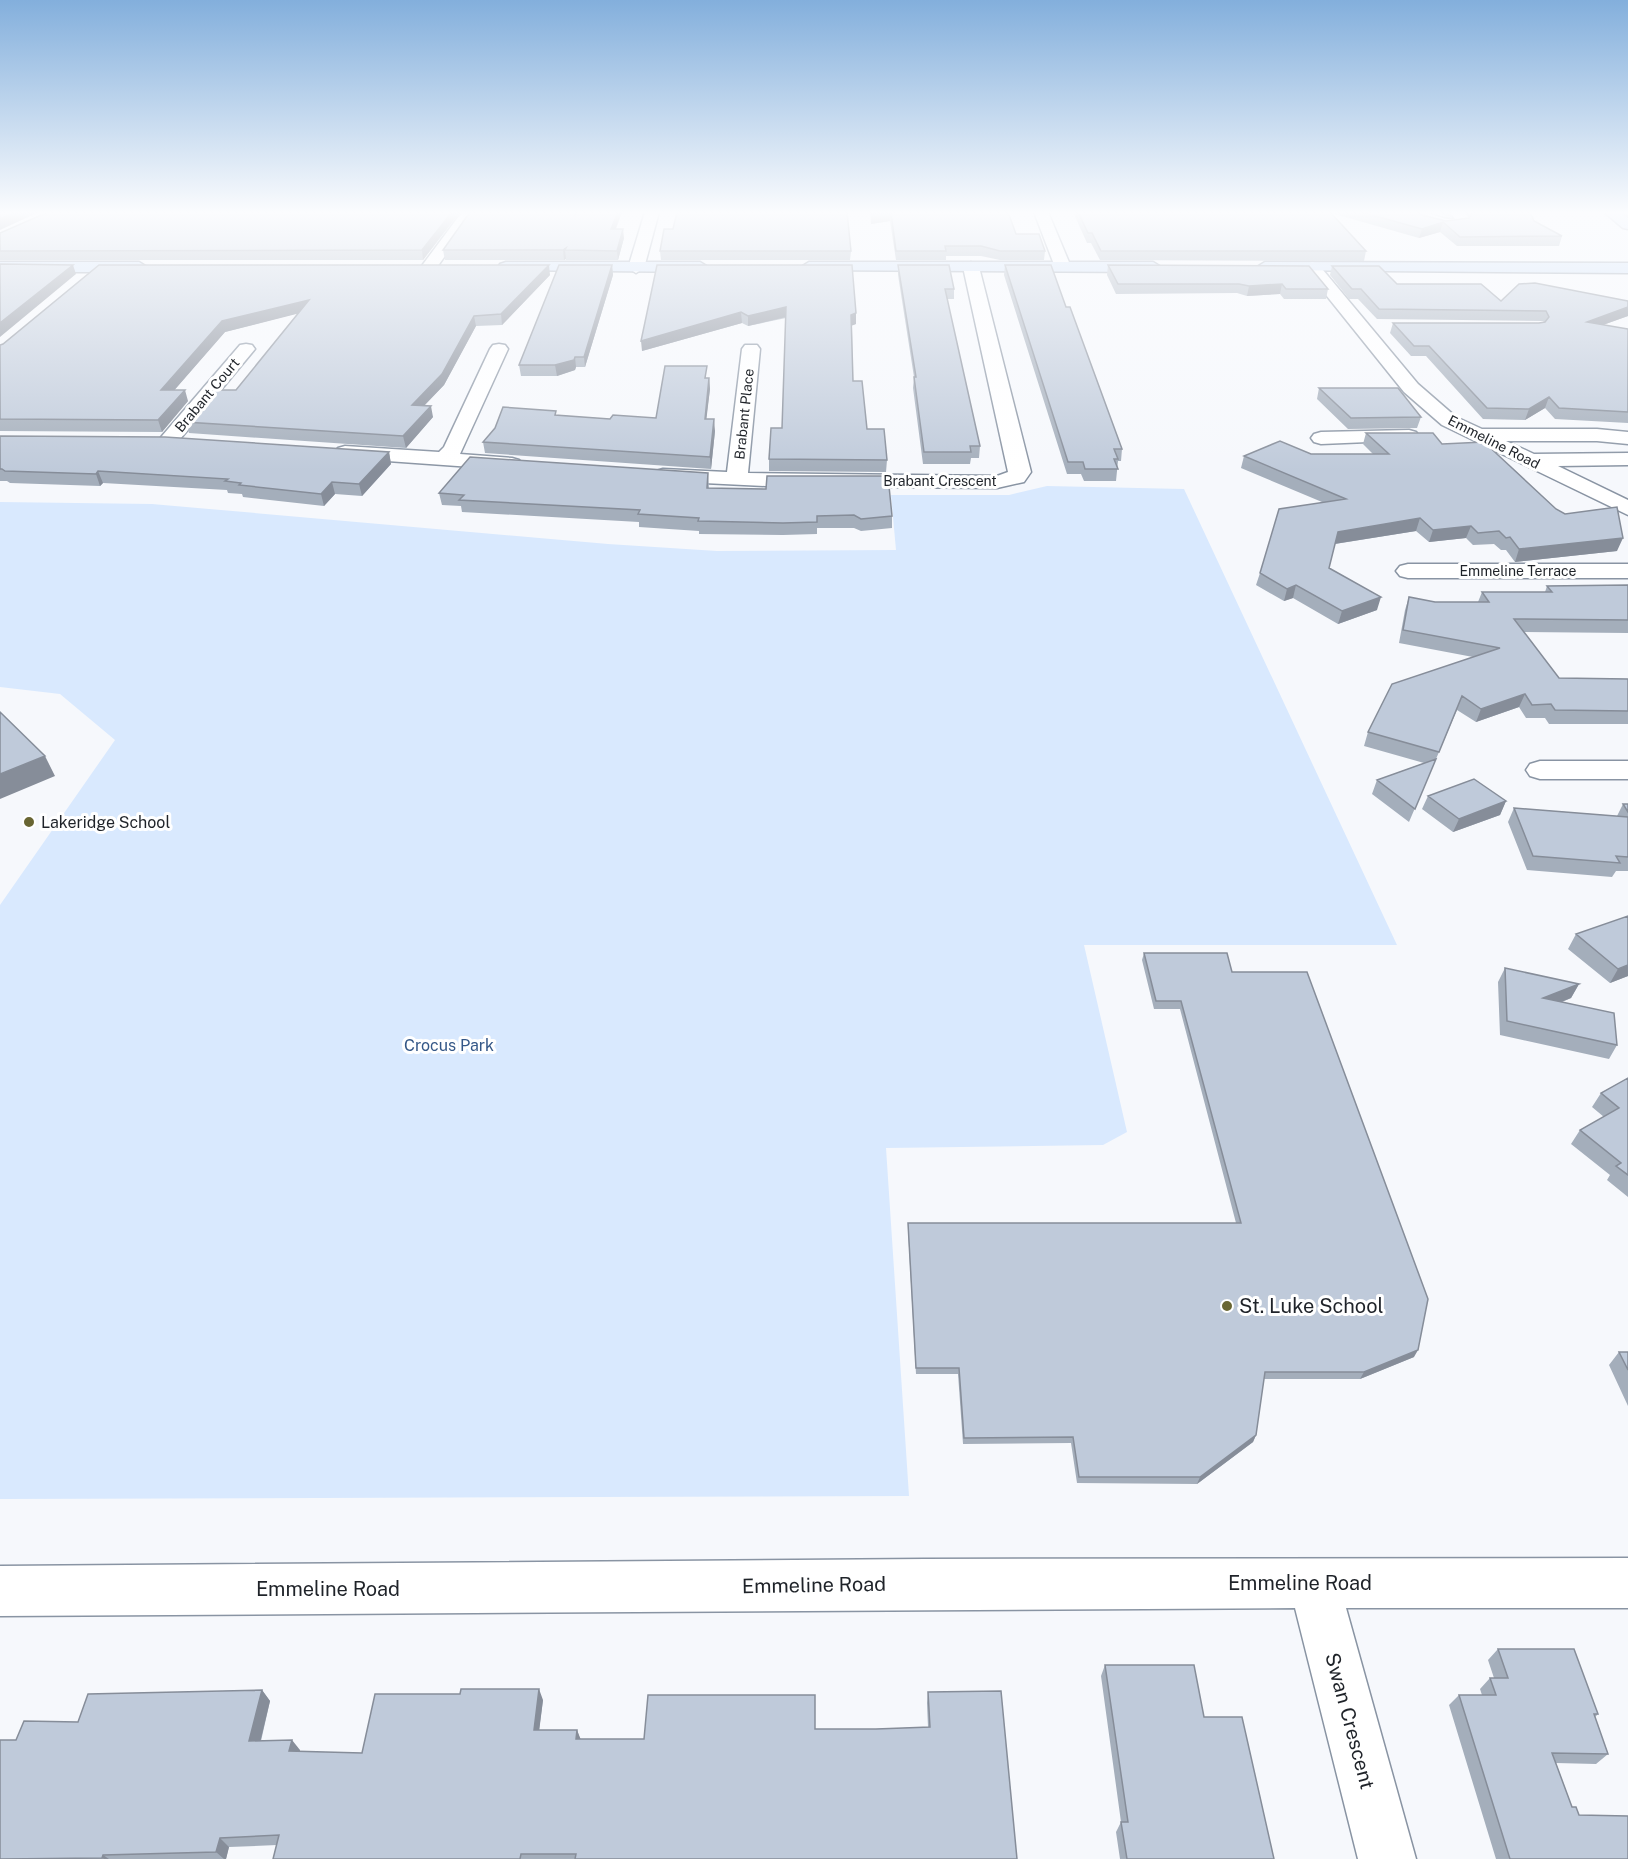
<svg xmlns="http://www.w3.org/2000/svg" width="1628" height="1859" viewBox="0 0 1628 1859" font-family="'Public Sans',sans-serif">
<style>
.green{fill:#d9e9fe}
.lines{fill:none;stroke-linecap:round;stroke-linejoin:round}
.street-casing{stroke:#8994a3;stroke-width:3}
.secondary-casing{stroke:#8994a3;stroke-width:3}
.street{fill:#fff;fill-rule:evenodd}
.secondary{fill:#c8dcf6;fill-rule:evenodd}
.wall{fill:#a4aebb}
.shaded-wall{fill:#868d99}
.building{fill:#bfcada;stroke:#868d99;stroke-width:1.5}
.poi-dot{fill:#686532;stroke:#fff;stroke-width:2}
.labels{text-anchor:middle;stroke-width:6;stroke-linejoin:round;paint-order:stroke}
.far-street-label{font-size:14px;fill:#1f2329;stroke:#fff}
.poi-label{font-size:16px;fill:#1f2329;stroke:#fff;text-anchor:start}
.park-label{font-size:16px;fill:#345787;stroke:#fff}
.near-poi-label{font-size:20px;fill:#1f2329;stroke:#fff;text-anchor:start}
.near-street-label{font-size:20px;fill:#1f2329;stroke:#fff}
</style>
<rect width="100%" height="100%" fill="#f6f8fc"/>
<path class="green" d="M1047 486 1184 489 1397 945H1084L1127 1132 1103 1145 886 1148 909 1496 0 1499V905L115 740 60 694 0 687V502L152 504 608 544 717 551 896 550 891 495H1009Z"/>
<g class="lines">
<g class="street-casing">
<path id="street" d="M462 212H476L435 270H423L421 267Z
M645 212H659L644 268 636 273 628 268Z
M1034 212H1048L1071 267 1069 270H1057L1055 267Z
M1409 212C1413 212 1420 211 1425 212 1436 215 1442 220 1455 219L1450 212H1465L1470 219 1466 225C1447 230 1422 229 1409 212Z
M971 262 979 267 1031 472 1024 482 997 488 765 486 663 481 656 479 652 475 656 471 663 469 727 472 742 349 745 345H757L760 349 748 473 997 476 1008 472 963 267Z
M1312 262 1318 264 1418 384 1456 417 1482 429H1597L1628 432V444L1597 441H1506L1534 454 1628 453V465L1558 466 1628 500V515L1442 425 1404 392 1306 270 1304 267Z
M246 344 252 345 255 349 176 444H162L159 440 162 436 240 345Z
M499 344 505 345 508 349 460 454 512 458 519 460 522 464 519 468 512 470 345 458 338 456 335 452 338 448 345 446 439 452 444 447 490 349 493 345Z
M1409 430 1416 432 1419 436 1416 440 1321 444 1314 442 1311 438 1314 434 1321 432Z
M1408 564H1628V578H1408L1400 576 1396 571 1400 566Z
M1540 761H1628V779H1540L1530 776 1526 770 1530 764Z
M1628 1558V1608H1346L1416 1859H1358L1295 1608 0 1616V1566L925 1559Z"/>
</g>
<g class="secondary-casing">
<path id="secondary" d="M1604 212H1620L1628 218V229L1623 228Z
M0 262H139L147 267 139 272H0Z
M506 262H700L708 267 700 272 500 270 498 267 500 264Z
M809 262H1153L1161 267 1153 272 803 270 801 267Z
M1265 262 1628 263V273L1259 270 1257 267Z"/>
</g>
<use href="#street" class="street"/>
<use href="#secondary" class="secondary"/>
</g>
<path class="wall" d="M460 212 423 260H0V233Z
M576 212H622L616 229 624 238 618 260H566V259L564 260H445L443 250 575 215Z
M870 212H1008L1016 234 1045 251 1044 260H1000L981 256H946V260H896L890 221 871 224Z
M1073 212H1419L1422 215 1446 221 1469 218 1470 216 1467 212H1530L1534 221 1562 236 1559 246H1457L1440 232 1419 238 1331 213 1366 251 1364 261 1100 260 1091 243H1087Z
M1433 212H1452L1451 217Z
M660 251H851L850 260H661Z
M612 265 613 275 585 367H576L575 370 557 376H521L519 365Z
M657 265 856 313V324L852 325 853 381 867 429 887 460 886 472 769 471V459L782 428 786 318 748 326 742 323 642 351Z
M898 265 954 289V299H947L980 446 979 458H971L970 464H923L913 388 914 377 898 275Z
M1005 265 1066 307 1122 449 1121 461H1118L1116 481H1084L1081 474H1067L1004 275Z
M1108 265 1328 289 1326 299H1284L1280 294 1247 296 1237 293 1116 294 1107 275Z
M1332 266 1397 284 1501 301 1628 316 1603 325 1628 329V423L1555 419 1545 408 1525 420 1483 419 1426 356H1411L1390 333 1393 323H1539L1544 322 1543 321 1377 319 1358 299H1349L1330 275Z
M550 275 502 325 476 326 444 385 424 406 433 417 406 448 189 433 185 422 236 390 298 313 225 332 174 390 188 401 162 432 0 431V345Z
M708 378H709L710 389 706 419 715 431 711 469 485 453 483 442 557 415 610 419 656 418Z
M1319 388 1421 417 1417 428 1348 429 1317 399Z
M1366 433 1442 444 1556 509 1617 551 1515 562 1506 550H1501L1494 544 1473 545 1466 538 1429 542 1416 531 1335 544 1329 568 1377 610 1338 624 1293 598 1284 601 1256 585 1260 573 1322 502 1241 468 1244 456 1311 454H1373L1363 444Z
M0 436 389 452 391 464 362 496 335 494 324 506 243 497 242 494 228 493 227 490 103 483 100 486 10 483 7 481H0Z
M708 473 709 488 892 516V528L861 531 854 528H817V534L783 535 699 534V531L639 527V522L462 512 461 506 442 505 439 493Z
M1628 585V633L1524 632 1559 678 1628 679V724H1549L1545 718H1526L1519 707 1476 722 1457 710 1409 822 1372 794 1377 780 1424 763 1364 746 1368 732 1473 657 1399 643 1405 610 1409 597 1435 602H1478L1482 592H1545L1547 586Z
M1428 796 1506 801 1500 815 1453 832 1422 809Z
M1623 804H1628V871H1616L1612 877 1527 870 1508 822 1514 808 1617 816Z
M1576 934 1628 976 1610 983 1568 949Z
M1144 953 1232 972 1414 1357 1360 1379H1264L1256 1435 1253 1442 1197 1484 1077 1483 1071 1443 963 1444 958 1374H916L908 1230V1223H1236L1180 1009H1154L1142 960Z
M1505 968 1579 984 1571 998 1562 1002 1617 1045 1609 1059 1500 1035 1498 982Z
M1628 1078V1197L1607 1180 1610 1175 1571 1144 1580 1130 1604 1117 1592 1107 1601 1093Z
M1619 1352H1628V1406L1609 1365Z
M1498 1649 1598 1714 1595 1717 1608 1754 1596 1764 1556 1763 1572 1807 1579 1815 1628 1859H1496L1449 1705 1459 1695H1482L1480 1689 1490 1678H1494L1488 1660Z
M1105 1665 1204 1717 1274 1859H1120L1116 1832 1121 1822 1101 1676Z
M262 1690 270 1701 261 1741 300 1750V1752L362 1753 543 1700 539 1730H577L580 1739H644L815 1729H876L928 1727 927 1703 928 1692 1017 1859H273L277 1845 229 1847 226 1859H0L16 1740 78 1722Z"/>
<path class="shaded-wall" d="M15 212H39L0 230V219Z
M452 212H460L423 260 422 250Z
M618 212H622L612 238 611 229Z
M891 212 890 221 871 224V214Z
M1443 222 1440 232 1419 238 1422 229Z
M623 229 624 238 618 260 617 251Z
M566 248 565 250 566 259 564 260 563 250Z
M73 265 76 274 0 337V323Z
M549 265 550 275 502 325 501 314Z
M612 265 613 275 585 367 584 357Z
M1282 284 1280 294 1247 296 1249 286Z
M309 300 312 310 225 332 165 401 161 390 222 321Z
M786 307V317L748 326V316Z
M1628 307V316L1583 332 1587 322Z
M741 312 742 323 642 351 641 341Z
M856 313V324L851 326V315Z
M474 316 476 326 444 385 414 416 412 405Z
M575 357 576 367 575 370 557 376 555 365Z
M709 378 710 389 705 431V419Z
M185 390 188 401 162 432 158 420Z
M1549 397 1545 408 1525 420 1529 409Z
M431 406 433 417 406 448 403 436Z
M714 419 715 431 711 469 710 457Z
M389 452 391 464 362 496 359 484Z
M98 471 103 483 100 486 96 474Z
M332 482 335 494 324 506 321 494Z
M1420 518 1416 531 1334 544 1338 532Z
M1471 526 1466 538 1429 542 1433 530Z
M1623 538 1617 551 1515 562 1519 549Z
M1296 585 1293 598 1284 601 1287 589Z
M1381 597 1377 610 1338 624 1342 611Z
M1525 694 1519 707 1476 722 1481 709Z
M45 756 55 776 0 799V774Z
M1506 801 1500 815 1453 832 1459 819Z
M1628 965V976L1610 983 1618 969Z
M1579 984 1571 998 1536 1012 1543 998Z
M1418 1350 1414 1357 1360 1379 1364 1372Z
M1256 1435 1253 1442 1197 1484 1200 1477Z
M539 1689 543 1700 538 1740 534 1730Z
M262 1690 270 1701 258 1751 249 1741Z
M577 1730 581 1740 576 1739Z
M292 1740 300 1750 298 1762 289 1751Z
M220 1838 229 1847 226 1859H224L216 1852Z
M103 1855 109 1859H104L102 1858Z"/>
<path class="building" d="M0 212H15L0 219Z
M48 212H452L422 250 0 251V233Z
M470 212H574L575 215 576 212H618L611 229H623L617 251 565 250 566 248 563 250H443Z
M677 212H847L851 251H660L664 229H673Z
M871 212H1008L1016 234H1039L1045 251H1000L981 246H945L946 251H896L891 212 871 214Z
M1078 212H1330L1366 251H1101L1092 233H1088Z
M1361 212H1419L1422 215 1446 221 1469 218 1473 212H1530L1534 221 1562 236 1460 237 1443 222 1422 229Z
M0 264 73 265 0 323Z
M99 265H549L501 314 474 316 442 374 412 405 431 406 403 436 185 422 211 390H236L309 300 222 321 161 390H185L158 420 0 419V345L3 344Z
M559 265H612L584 357H575L574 360 555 365H519Z
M657 265H852L856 313 851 315 853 381H862L867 429H884L887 460 769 459 771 428H782L786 307 748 316 741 312 641 341Z
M898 265H949L954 289H945L980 446H970L971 452H924L914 377H916Z
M1005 265H1051L1066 307H1070L1122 449H1114L1118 459H1114L1118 469H1085L1083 462H1068Z
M1108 265 1309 266 1328 289H1286L1282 284 1249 286 1239 284H1118Z
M1332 266H1379L1397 284H1481L1501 301 1519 284 1535 283 1628 301V307L1587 322 1628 329V412L1559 408 1549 397 1529 409 1487 408 1429 346H1414L1393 323H1539L1545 322 1549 317 1546 311 1379 309 1361 289H1352Z
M665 366H707L705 378H709L705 419H714L710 457 483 442 495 428 503 407 556 411 555 415 610 419 613 415 656 418Z
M1319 388H1398L1421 417 1351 418Z
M1366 433H1433L1442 444 1484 442 1556 509 1565 514 1617 507 1623 538 1519 549 1510 537 1506 538 1499 531 1478 533 1471 526 1433 530 1420 518 1338 532 1329 568 1381 597 1342 611 1296 585 1287 589 1260 573 1279 509 1346 499 1244 456 1280 441 1311 454H1389Z
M0 436 165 437 389 452 359 484 332 482 321 494 239 485 241 483 225 481 228 479 98 471 96 474 5 471 2 469H0Z
M470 457 708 473 707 488 766 489 767 476H888L892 516 861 519 854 515 817 516V522L783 523 698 521 699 518 638 514 640 510 459 500 464 495 439 493Z
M1628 585V620L1514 619 1559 678 1628 679V711L1555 710 1551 704 1532 705 1525 694 1481 709 1462 696 1439 752 1368 732 1392 684 1500 648 1403 630 1409 597 1435 602H1489L1482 592H1552L1547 586Z
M0 712 45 756 0 774Z
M1436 759 1415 809 1377 780Z
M1474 779 1506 801 1459 819 1428 796Z
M1623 804H1628V812Z
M1514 808 1628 817V857L1616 856 1620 863 1533 856Z
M1628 916V965L1618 969 1576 934Z
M1144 953H1227L1232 972H1307L1428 1299 1418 1350 1364 1372H1265L1256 1435 1200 1477H1079L1073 1437 964 1438 959 1368H916L908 1223H1241L1181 1001H1156Z
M1505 968 1579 984 1543 998 1614 1013 1617 1045 1507 1021Z
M1628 1078V1175L1616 1166 1621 1163 1580 1130 1619 1108 1601 1093Z
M1619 1352H1628V1370Z
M1498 1649H1574L1598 1714H1594L1608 1754 1552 1753 1572 1807H1576L1579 1815 1628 1816V1859H1510L1459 1695H1496L1490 1678H1508Z
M1105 1665H1194L1204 1717H1242L1274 1859H1127L1121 1822H1128Z
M461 1689H539L534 1730H577L576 1739H644L648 1695H815V1729H876L930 1727 928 1692 1001 1691 1017 1859H575L576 1854H521L520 1859H273L279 1835 220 1838 216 1852 103 1855 102 1858 0 1859V1740H16L24 1721 78 1722 88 1694 262 1690 249 1741 292 1740 289 1751 362 1753 375 1694H460Z"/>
<linearGradient id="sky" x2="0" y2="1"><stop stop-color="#83afdc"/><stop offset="0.45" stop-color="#fbfcfe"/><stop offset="1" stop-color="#fbfcfe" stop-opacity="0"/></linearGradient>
<rect width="1628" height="472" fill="url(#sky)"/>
<g class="poi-dot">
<circle cx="29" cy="822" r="6"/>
<circle cx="1227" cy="1306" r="6"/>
</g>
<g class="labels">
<g class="far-street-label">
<text transform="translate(207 395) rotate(-50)" y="5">Brabant Court</text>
<text transform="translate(744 414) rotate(-84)" y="5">Brabant Place</text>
<text transform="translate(1494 442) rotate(27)" y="5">Emmeline Road</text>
<text x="940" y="486">Brabant Crescent</text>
<text x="1518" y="576">Emmeline Terrace</text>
</g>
<g class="poi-label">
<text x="41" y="828">Lakeridge School</text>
</g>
<g class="park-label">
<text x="449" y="1051">Crocus Park</text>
</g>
<g class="near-poi-label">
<text x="1239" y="1313">St. Luke School</text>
</g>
<g class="near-street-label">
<text x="1300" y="1590">Emmeline Road</text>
<text transform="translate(814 1585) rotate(-1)" y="7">Emmeline Road</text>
<text x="328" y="1596">Emmeline Road</text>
<text transform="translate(1350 1721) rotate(75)" y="7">Swan Crescent</text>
</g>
</g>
</svg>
